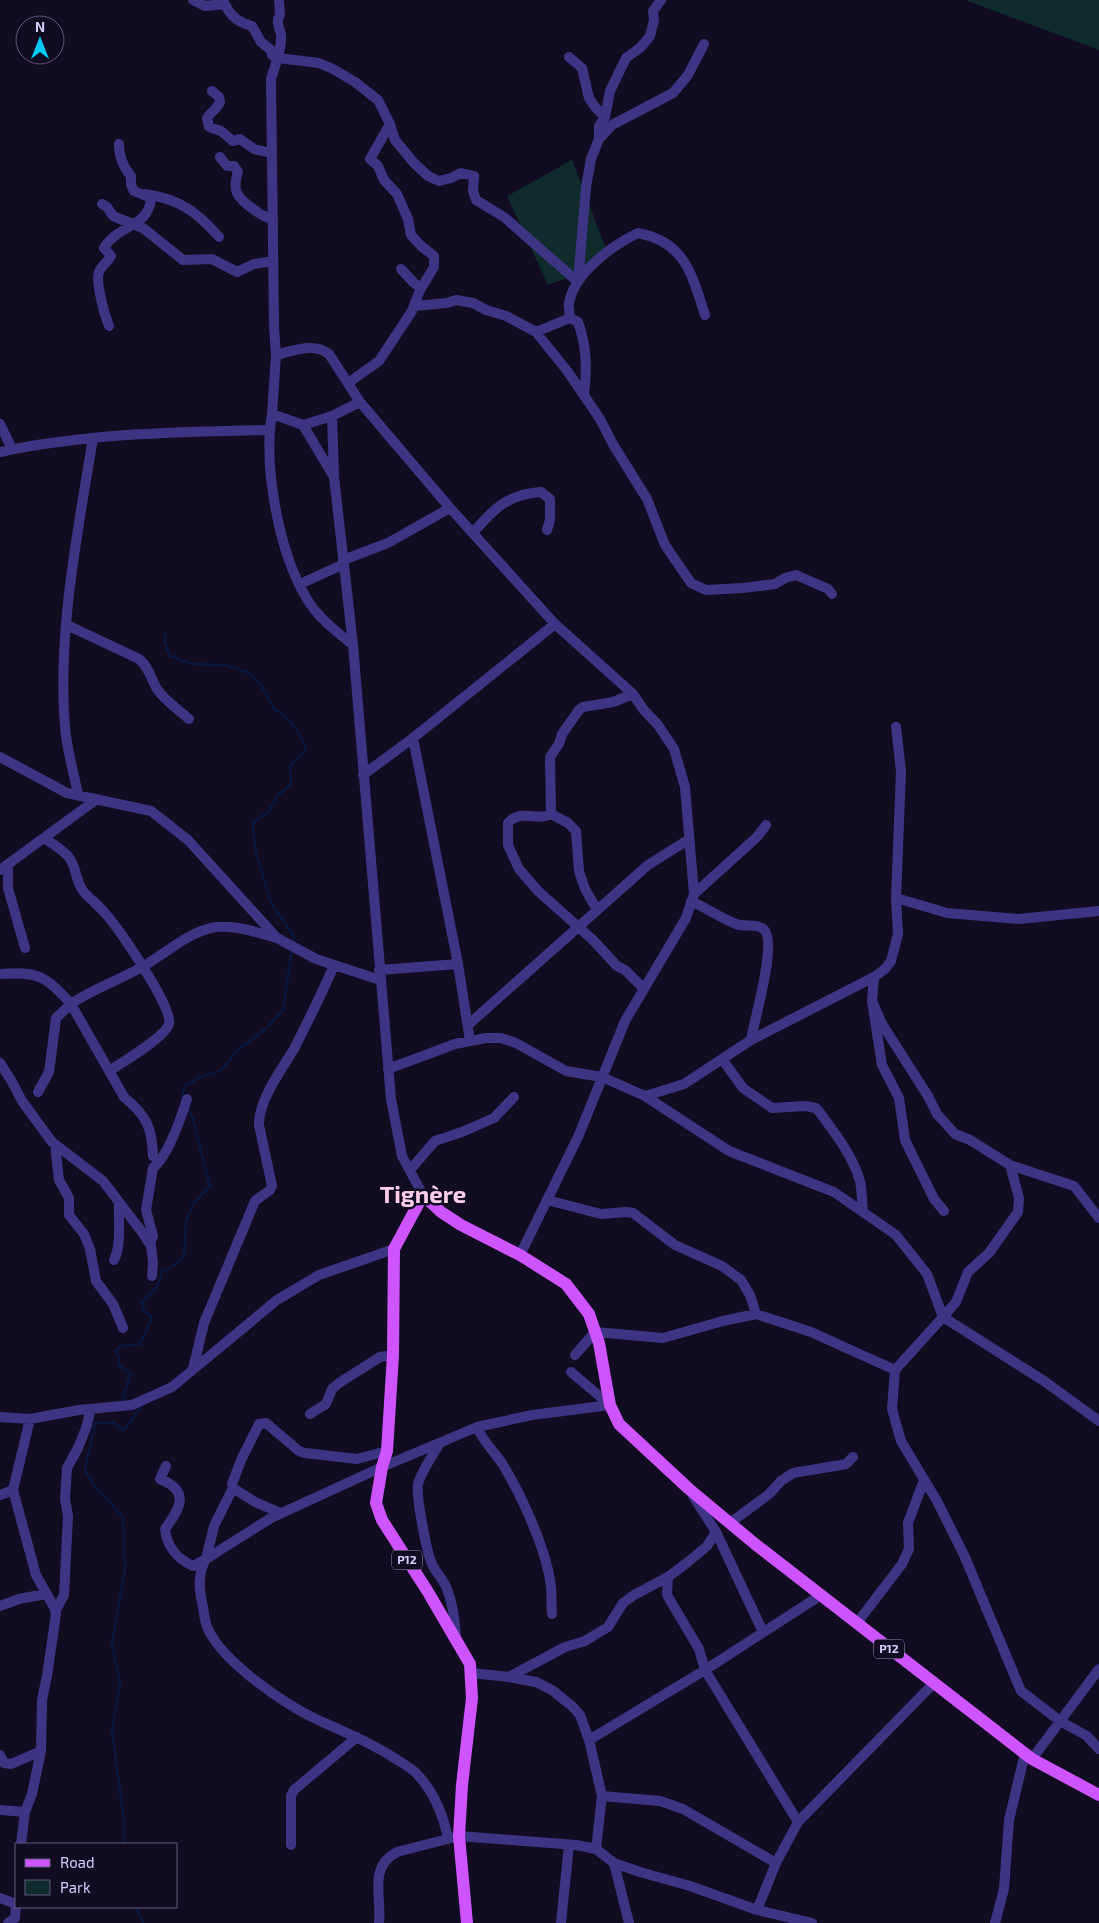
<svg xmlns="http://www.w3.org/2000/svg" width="1099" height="1923" viewBox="0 0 1099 1923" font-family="'Exo 2',sans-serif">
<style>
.green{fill:#0f2b2c}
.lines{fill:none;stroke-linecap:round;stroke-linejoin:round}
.stream{stroke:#071740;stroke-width:2.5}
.minor{stroke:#3e3484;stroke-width:10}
.major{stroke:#cd54ff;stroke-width:12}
.labels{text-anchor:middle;stroke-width:5;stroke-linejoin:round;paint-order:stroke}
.shield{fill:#120c22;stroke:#9c93bd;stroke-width:1}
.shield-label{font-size:12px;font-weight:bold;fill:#d7cdff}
.town-label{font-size:24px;font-weight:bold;fill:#ffcfea;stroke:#120c22}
</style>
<rect width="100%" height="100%" fill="#120c22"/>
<path class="green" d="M965 0H1099V50Z
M572 160 608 254 597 266 548 285 507 196Z"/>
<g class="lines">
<path class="stream" d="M165 634V643L170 656 192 664 225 665 247 672 261 685 274 709 283 714 292 723 303 740 306 751 300 755 290 767 291 784 277 796 269 811 253 823 255 849 271 903 294 936 293 944
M182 1101 184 1087 200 1077 220 1071 241 1047 266 1029 283 1010 292 949
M129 1401 122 1400 131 1373 119 1366V1358L116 1351 121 1346 140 1344 152 1318 144 1311 142 1302 157 1287 162 1271 169 1269 184 1256 186 1221 193 1204 210 1186 193 1119 187 1107
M124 1844V1823L112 1729 120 1683 112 1644 125 1570 123 1517 93 1484 85 1470 95 1423H114L124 1430 143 1404
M136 1907 143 1923"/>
<path class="minor" d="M193 0 205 6 225 4C230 16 240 23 252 26L261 42 271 50 272 55 278 58 319 63 333 69 355 82 378 100 390 124 395 140 414 163 428 176 439 181 451 178 461 173 474 176 473 191 476 200 504 217 578 282
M279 0 280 15C275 23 280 27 281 35 282 50 275 65 271 79L274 327 276 355 272 414 303 425 334 477 353 645 391 1099 402 1156 423 1195
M569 57 582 68 589 98 595 107 605 117
M212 91 219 97 220 102C217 109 211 112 207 118L209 127 221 131 233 141 240 139 254 149 271 153
M599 139V126L605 117 610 91 626 58 641 47 650 36 654 20 653 11 661 0
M220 157 227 166H234L238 172C236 179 234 186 237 193 242 203 263 217 273 220
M145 194C180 199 197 212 219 237
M102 204 107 207 113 216 143 228 183 260 212 259 237 272 254 264 273 261
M401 269 414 283 421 288
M578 282 586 187 591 159 599 139 612 125 673 93 688 75 704 44
M414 306 447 303 456 300 473 303 486 310 506 316 536 332 570 318 578 322C587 347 587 369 584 395
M570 318C570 313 568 307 569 303 574 273 613 245 638 233 686 242 692 276 705 315
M109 326C105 316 95 281 99 272 101 266 108 262 111 256L104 248C118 224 149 228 151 198L134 191 131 185V176C123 167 119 156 119 144
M536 332 568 372 600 419 614 446 647 499 665 545 691 583 706 590 743 588 775 584 785 578 796 575 828 589 832 594
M276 355C293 351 314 342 329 354L360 402 450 508 555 624 633 694 643 709 658 725 674 749 685 787 694 894 686 918 625 1021 578 1137 520 1255
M348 383 379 361 412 311 420 290 434 267V256L421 246 411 235 408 219 397 194 384 180 378 166 370 159 390 124
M272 414C263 467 279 553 307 599 318 618 337 632 353 645
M332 416 334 476
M0 424 12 449
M303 425 332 416 360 402
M0 452C89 433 179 432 270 430
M473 533C493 509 508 494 541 492L550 499V520L547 530
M343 560 388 543 450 508
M300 584 344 564
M67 625 139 659C149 667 151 679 157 689 165 701 178 709 189 719
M633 694 613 702 583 707 579 710 562 734 559 744 550 757 551 814C540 822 521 808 508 823V845L519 869 538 891 593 940 617 966 625 970 644 989
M413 738 458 964 470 1041
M0 757 67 793 151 811 188 840 277 938 316 959 380 980
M363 775 413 738 555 624
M78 795C74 773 67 750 65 728 57 634 78 530 93 438
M551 814 568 823 576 831 579 871 585 889 597 910
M44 838C52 843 61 849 68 856 77 866 75 881 83 891 90 899 98 905 105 913 118 928 174 1008 169 1024 164 1038 123 1062 109 1071
M8 864V888L25 948
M0 870 97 799
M694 894 757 837 766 825
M896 898 947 913 1019 919 1099 911
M691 901C706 908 721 918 736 924 744 927 755 924 762 928 780 937 753 1023 751 1040
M379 970 458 964
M0 974C39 971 45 976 71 1004 93 989 119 980 142 967 165 954 189 931 216 927 237 925 256 932 276 938
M874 977 872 1001 882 1065 899 1098 905 1140 934 1199 944 1211
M872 1001 882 1024 928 1096 937 1114 955 1134 970 1140 1010 1165 1019 1198 1018 1212 989 1253 968 1272 956 1302 943 1317 895 1370 892 1409 901 1441 937 1501 964 1555 1021 1691 1060 1721 1087 1736 1099 1749
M468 1025 648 865 688 840
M722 1059 743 1088 772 1108 805 1106 816 1108 818 1110C834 1132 852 1154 860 1181 862 1191 862 1202 863 1212
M0 1063 11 1080 22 1101 52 1142 103 1181 142 1232 151 1246 153 1262 152 1276
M388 1069 455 1044 486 1038H501L516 1043 566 1071 602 1077 645 1096 729 1151 834 1192 896 1235 927 1274 943 1317 1044 1381 1099 1421
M38 1092 49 1072 56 1018 71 1004 124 1097C146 1115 152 1127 153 1156
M645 1096 684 1084 751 1040 874 977 885 969 891 961 898 934 896 898 901 771 896 727
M55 1144 59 1180 69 1198V1215L84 1234 90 1249 96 1281 113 1304 123 1328
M1010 1165 1074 1186 1099 1218
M410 1170 435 1141 462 1132 494 1118 514 1097
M547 1200 601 1214 626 1212 633 1213 675 1245 722 1266 741 1280 750 1295 756 1314
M150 1243 153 1236 146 1210 153 1168C168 1156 181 1118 187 1099
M114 1260C122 1244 118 1220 119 1202
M575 1355 595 1332 663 1338 723 1321 756 1314 811 1332 895 1370
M193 1369 204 1323 255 1201 270 1190 272 1186 259 1125C258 1101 282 1069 294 1049 308 1021 322 994 334 965
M310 1414 326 1404 332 1389 339 1383 380 1357 393 1355
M0 1417 30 1419 79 1410 132 1405 172 1387 277 1300 319 1275 394 1249
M477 1427C483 1442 495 1452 503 1465 522 1496 547 1551 551 1587 552 1596 551 1605 552 1614
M440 1443C432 1456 422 1470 418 1484 416 1496 427 1556 433 1566 437 1574 444 1580 447 1589 453 1604 455 1621 456 1637
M166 1466 160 1479C190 1491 181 1507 165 1529 167 1547 176 1558 193 1566L206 1559 214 1526 233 1488
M0 1495 13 1490
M693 1496 716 1532 763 1632
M281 1513 255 1502 233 1488 232 1484 241 1460 259 1424 266 1423 299 1451 305 1453 357 1459 387 1451
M730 1523 769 1494 781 1481 793 1473 841 1465 846 1464 853 1457
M668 1577 667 1595 699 1649 705 1670 798 1822
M0 1606 19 1599 46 1594
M56 1610 64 1595 68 1516 65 1499 67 1468 78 1448 86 1428 91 1409
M857 1623 902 1564 909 1549 908 1523 924 1480
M471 1673 509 1677 536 1682 552 1690 573 1707 580 1715 589 1740 602 1796 596 1849
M509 1677 565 1647 585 1641 608 1627 623 1603 634 1595 668 1577 688 1562 707 1546 716 1532
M589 1740 705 1670 821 1595
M0 1755 4 1763 11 1764 41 1751
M1032 1759 1099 1669
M602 1796 660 1801 683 1809 776 1863
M0 1810 25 1812
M448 1839C443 1813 434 1791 415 1772 409 1767 402 1763 396 1759 371 1743 345 1732 318 1720 285 1705 223 1662 208 1629 205 1623 204 1614 203 1607 199 1591 197 1574 206 1559L271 1518 382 1467 477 1427 532 1415 610 1405 571 1372
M21 1844 25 1812 32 1794 41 1751 42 1700 47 1676 56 1614 54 1607 36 1575 13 1490 30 1419
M291 1845V1796L294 1790 357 1737
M614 1863 629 1923
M0 1898 16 1904
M757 1910 776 1863 798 1822 933 1684
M8 1923 15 1918 16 1905
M379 1923C382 1896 368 1867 397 1852L459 1836 576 1845 596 1849 614 1863 640 1872 690 1886 757 1910 812 1923
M561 1923 569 1845
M995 1923 1004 1889 1009 1820 1025 1753"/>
<path class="major" d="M467 1923 459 1836 462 1785 472 1698 470 1664 428 1592 382 1520 376 1503 382 1467 387 1451 393 1355 394 1249 423 1195 441 1212 461 1225 520 1255 566 1284 589 1314 599 1343 610 1405 619 1424 689 1489 755 1544 1032 1759 1099 1795"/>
</g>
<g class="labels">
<g class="shield">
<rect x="392" y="1550.5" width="30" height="19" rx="4"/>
<rect x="874" y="1639.5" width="30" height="19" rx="4"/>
</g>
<g class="shield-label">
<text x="407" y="1564">P12</text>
<text x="889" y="1653">P12</text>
</g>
<g class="town-label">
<text x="423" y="1203">Tignère</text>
</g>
</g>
<rect x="15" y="1843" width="162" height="65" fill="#120c22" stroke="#61597a"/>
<rect x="25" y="1859" width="25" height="8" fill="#cd54ff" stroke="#61597a"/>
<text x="60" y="1868" font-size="15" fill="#d7cdff">Road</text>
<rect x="25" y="1880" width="25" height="15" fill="#0f2b2c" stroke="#61597a"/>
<text x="60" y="1893" font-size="15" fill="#d7cdff">Park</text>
<g transform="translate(40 40)"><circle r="24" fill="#120c22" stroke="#61597a"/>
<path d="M0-4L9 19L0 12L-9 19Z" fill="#00cbf8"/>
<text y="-8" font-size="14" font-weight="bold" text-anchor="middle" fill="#d7cdff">N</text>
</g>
</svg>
